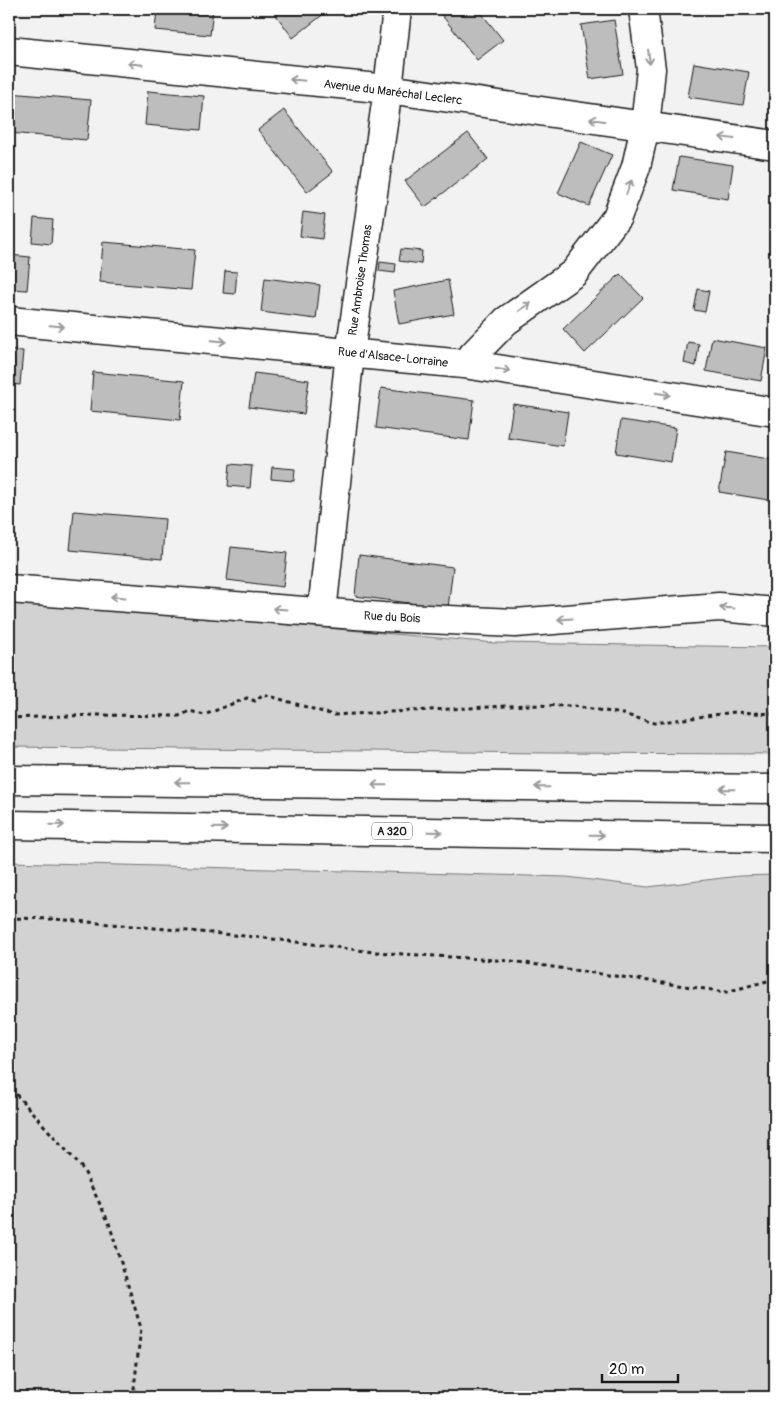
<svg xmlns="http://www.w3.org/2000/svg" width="784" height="1406" viewBox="0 0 784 1406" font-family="Pangolin,sans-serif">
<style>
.green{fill:#d2d2d2;stroke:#777}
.building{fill:#bdbdbd;stroke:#1c1c1c}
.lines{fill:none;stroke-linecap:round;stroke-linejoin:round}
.minor-casing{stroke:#1c1c1c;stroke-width:31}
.motorway-casing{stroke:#1c1c1c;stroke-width:31}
.path{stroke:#1c1c1c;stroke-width:3;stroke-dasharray:4 4;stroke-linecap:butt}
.minor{stroke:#fff;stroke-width:28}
.motorway{stroke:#fff;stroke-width:28}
.oneway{stroke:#999}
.labels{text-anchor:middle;stroke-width:4;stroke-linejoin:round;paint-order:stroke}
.shield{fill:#fff;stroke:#606060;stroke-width:1}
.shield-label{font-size:11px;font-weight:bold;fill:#1c1c1c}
.street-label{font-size:12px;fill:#1c1c1c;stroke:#fff}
</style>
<rect width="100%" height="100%" fill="#f2f2f2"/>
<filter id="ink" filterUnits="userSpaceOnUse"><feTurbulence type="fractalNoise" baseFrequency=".02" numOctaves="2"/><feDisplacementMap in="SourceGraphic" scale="10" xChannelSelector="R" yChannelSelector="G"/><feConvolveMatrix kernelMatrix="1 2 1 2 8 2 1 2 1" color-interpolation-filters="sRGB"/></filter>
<g filter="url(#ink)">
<path class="green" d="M9 600 495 643 775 647V754L546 753 9 747Z
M9 862 567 877 648 887 739 876 775 875V1397H9Z"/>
<path class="building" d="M157 9H213L210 35 155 30Z
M276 9H330L293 38 273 11Z
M437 9H478L503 40 477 60Z
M614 20 623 74 590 79 581 25Z
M694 63 749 72 743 105 688 97Z
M148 91 204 96 201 130 145 125Z
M9 93 91 100 87 140 9 133Z
M284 110 333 172 307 192 258 130Z
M468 133 488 159 425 207 405 181Z
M581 142 612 155 589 206 558 193Z
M679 157 733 165 728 199 673 190Z
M303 212 325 215 322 239 300 236Z
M34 218 53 220 51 244 32 242Z
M103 242 195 250 191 290 100 282Z
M401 249 422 251 421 264 399 261Z
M9 255 30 257 27 290 9 289Z
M380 262 396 264 395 273 379 271Z
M772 266H775V277L771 276Z
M225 271 237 272 235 294 223 293Z
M620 274 643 298 585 353 563 329Z
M771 276 775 277V288L769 286Z
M265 278 320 285 316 319 261 312Z
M448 280 454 314 399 324 393 291Z
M698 289 709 291 705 312 694 310Z
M712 338 767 348 761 381 706 371Z
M688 342 699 344 696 366 684 363Z
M9 350 23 351 20 385 9 384Z
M93 372 184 381 180 420 90 411Z
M254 373 309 380 304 414 249 407Z
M381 388 474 400 469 440 376 428Z
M513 404 568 412 563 446 508 438Z
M621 420 676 428 671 462 616 453Z
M726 452 775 460V501L719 492Z
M230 464 252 466 250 488 228 486Z
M272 467 295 469 294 481 271 479Z
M74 511 165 519 162 559 70 550Z
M231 547 287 553 283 587 227 580Z
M359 555 453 567 448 608 355 596Z"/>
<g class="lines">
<g class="minor-casing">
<path id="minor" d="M9 51 388 89 775 145
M9 321 464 364 775 412
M464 364 506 321 574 273 617 217 636 167 645 127 651 69 643 9
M9 589 383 617 515 623 719 607 775 612
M322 612 350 353 388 89 397 9"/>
</g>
<g class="motorway-casing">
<path id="motorway" d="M9 780 775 789
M9 825 775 838"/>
</g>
<path class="path" d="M9 718 97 715 179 716 190 711 204 715 247 698 255 701 263 694 333 715 527 705 574 706 623 714 654 723 735 712 775 714
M9 918 54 919 256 937 374 952 511 961 726 992 775 979
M9 1091 14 1092 83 1169 109 1223 141 1328 133 1397"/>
<use href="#minor" class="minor"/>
<use href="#motorway" class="motorway"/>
</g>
<defs><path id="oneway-shaft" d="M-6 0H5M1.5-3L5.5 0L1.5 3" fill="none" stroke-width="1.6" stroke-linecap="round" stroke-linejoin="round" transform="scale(1.25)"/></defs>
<g class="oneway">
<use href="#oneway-shaft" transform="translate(649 57) rotate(83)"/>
<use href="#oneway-shaft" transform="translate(135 64) rotate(-174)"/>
<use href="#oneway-shaft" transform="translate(297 80) rotate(-174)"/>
<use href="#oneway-shaft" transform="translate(597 120) rotate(-172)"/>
<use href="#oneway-shaft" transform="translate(727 138) rotate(-172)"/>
<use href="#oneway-shaft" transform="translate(629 187) rotate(-69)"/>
<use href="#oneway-shaft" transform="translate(525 307) rotate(-35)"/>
<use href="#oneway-shaft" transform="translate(57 326) rotate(5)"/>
<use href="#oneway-shaft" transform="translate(219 341) rotate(5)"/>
<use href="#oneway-shaft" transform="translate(503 370) rotate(9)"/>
<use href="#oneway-shaft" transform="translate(663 394) rotate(9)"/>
<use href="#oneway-shaft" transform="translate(118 597) rotate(-176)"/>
<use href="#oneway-shaft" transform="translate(727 608) rotate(-176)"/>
<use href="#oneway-shaft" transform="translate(280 609) rotate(-176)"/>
<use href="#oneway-shaft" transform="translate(565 619) rotate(176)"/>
<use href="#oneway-shaft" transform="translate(182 782) rotate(-179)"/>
<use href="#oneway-shaft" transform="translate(379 785) rotate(-179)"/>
<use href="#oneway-shaft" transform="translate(542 787) rotate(-179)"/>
<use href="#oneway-shaft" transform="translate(727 789) rotate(-179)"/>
<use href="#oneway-shaft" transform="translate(57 825) rotate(1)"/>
<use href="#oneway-shaft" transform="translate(220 828) rotate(1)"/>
<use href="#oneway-shaft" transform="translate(435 832) rotate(1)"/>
<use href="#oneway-shaft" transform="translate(597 835) rotate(1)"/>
</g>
</g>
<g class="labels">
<rect class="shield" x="372" y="822.5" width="40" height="17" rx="4"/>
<g class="shield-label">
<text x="392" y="835">A 320</text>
</g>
<g class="street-label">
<text transform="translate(393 92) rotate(7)" y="4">Avenue du Maréchal Leclerc</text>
<text transform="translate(360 280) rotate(-82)" y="4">Rue Ambroise Thomas</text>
<text transform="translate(393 357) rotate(6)" y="4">Rue d'Alsace-Lorraine</text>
<text transform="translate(392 617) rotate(3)" y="4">Rue du Bois</text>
</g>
</g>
<rect width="784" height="1406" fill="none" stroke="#fff" stroke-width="30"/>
<rect x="15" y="15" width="754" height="1376" fill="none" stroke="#1c1c1c" stroke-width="2" filter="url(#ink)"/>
<path d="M602 1374v8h76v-8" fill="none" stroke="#1c1c1c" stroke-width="2.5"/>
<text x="609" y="1374" font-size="15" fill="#1c1c1c" stroke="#ffffff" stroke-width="4" paint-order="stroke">20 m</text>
</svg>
